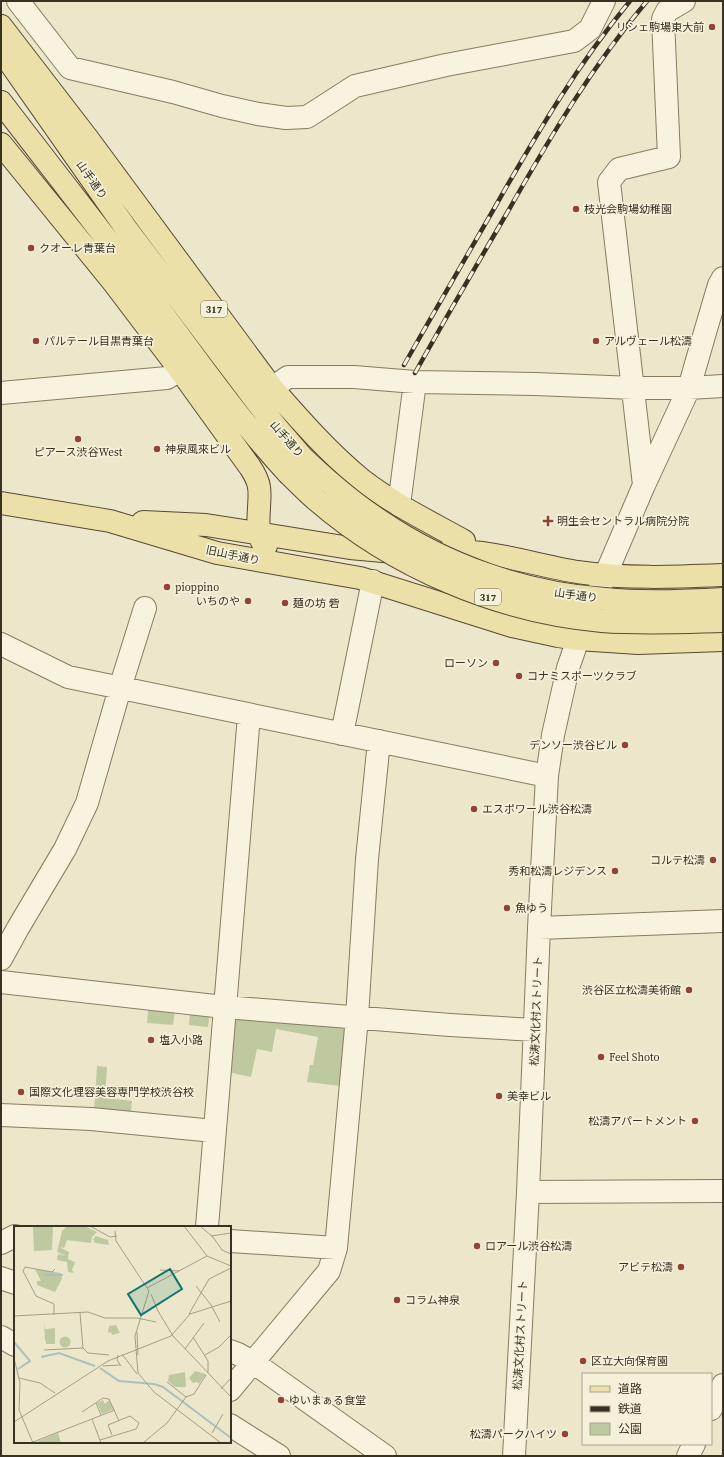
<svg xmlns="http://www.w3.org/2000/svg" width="724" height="1457" viewBox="0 0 724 1457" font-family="'Source Serif 4','Noto Sans JP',serif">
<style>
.green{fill:#bec99f}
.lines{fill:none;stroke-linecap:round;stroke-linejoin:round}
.highway-tunnel{stroke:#c8c3a9;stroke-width:22;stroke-dasharray:22 11;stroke-linecap:butt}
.minor-casing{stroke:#887b60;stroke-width:24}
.major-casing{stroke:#564934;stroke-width:24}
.minor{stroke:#f7f3de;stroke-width:22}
.major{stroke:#ebe0a7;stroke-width:22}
.rail-casing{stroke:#393122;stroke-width:4.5}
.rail{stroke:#f4f0da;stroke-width:3;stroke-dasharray:9;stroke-linecap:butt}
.major-bridge-casing{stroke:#564934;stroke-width:24;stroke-linecap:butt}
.major-bridge{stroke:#ebe0a7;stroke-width:22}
.poi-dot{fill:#924335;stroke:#f4f0da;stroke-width:1.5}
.labels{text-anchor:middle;stroke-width:3.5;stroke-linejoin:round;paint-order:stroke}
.shield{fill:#f4f0da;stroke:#716a59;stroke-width:1}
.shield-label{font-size:10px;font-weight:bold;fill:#393122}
.poi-label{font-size:11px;fill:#393122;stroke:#f4f0da;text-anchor:start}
.street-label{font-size:11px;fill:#393122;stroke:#f4f0da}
.inset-river{fill:none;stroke:#abc1be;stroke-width:2}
.inset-road{fill:none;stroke:#a49e87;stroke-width:1}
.view{fill:#0f766e;fill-opacity:0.15;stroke:#0f766e;stroke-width:2}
.inset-edge{fill:none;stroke:#393122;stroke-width:2}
</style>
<rect width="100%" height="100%" fill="#ece7cb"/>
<path class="green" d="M149 1002 211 1007 208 1027 189 1025 190 1012 175 1011 173 1025 147 1023Z
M228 1009 354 1019 349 1087 307 1082 310 1065H313L318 1037 276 1029 272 1052 257 1049 251 1077 223 1071Z
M97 1066 107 1067 105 1098 132 1101 131 1114 94 1111Z"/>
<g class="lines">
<path class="highway-tunnel" d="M621 583 662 590 698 592"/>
<g class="minor-casing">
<path id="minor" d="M18 1 70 68 173 92 222 106 258 114 286 118 307 117 355 86 446 65 574 41 590 29 604 1
M272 388 288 377H354L415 382 535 384 634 388H689L723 386
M1 393 167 378 180 370
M644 485 609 182 619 169 669 157 663 19 667 11 684 1
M399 505 415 382
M1 644 68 677 547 776
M342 734 373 581
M539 928 723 921
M1 959 18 928 65 849 87 803 120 688 145 608
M1 982 224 1007 450 1025 535 1030
M1 1115 91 1119 214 1131
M528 1192 723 1191
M207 1227 249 715
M230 1241 336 1248
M1 1243 15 1236
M1 1278 15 1283
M1 1337 15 1345
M230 1351 238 1354 254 1363 385 1456
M230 1390 329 1271 336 1248 357 1017 367 859 379 741
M711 1409 723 1385
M230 1425 279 1456
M514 1456 528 1192 539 928 547 776 553 735 568 668 578 639 644 485 689 388 706 329 719 285 723 278
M688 1456 694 1444"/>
</g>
<g class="major-casing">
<path id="major" d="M1 26 88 139 272 388C301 421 329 453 362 480 393 504 430 522 464 541V550
M1 50 125 227 253 397 277 428 302 457
M1 102C53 170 106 237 157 306 199 363 240 421 288 473
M1 144 114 283 180 370 250 467C254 473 258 480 259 487 262 503 252 536 266 546
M1 503 110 521 217 553 360 578 512 626 558 636 578 639 638 643 723 640
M143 522 206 525 350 548 394 552
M449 551C492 550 535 565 577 572 626 579 674 577 723 575"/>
</g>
<use href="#minor" class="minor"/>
<use href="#major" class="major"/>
<g class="rail-casing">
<path id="rail" d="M404 365C434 312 465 259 495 207 536 135 577 65 630 1
M415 373C445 319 476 266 507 213 549 139 592 66 647 1"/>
</g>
<use href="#rail" class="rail"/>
<g class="major-bridge-casing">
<path id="major-bridge" d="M302 457C326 480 351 502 379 520 446 566 525 593 605 599 644 603 684 601 723 599
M288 473C296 481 305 490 314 498 393 567 498 612 602 621 642 624 683 622 723 621"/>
</g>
<use href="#major-bridge" class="major-bridge"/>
</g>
<g class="poi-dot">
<circle cx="712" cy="27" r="4"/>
<circle cx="576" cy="209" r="4"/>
<circle cx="31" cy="248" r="4"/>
<circle cx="36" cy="341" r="4"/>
<circle cx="596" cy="341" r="4"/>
<circle cx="78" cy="439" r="4"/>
<circle cx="157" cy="449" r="4"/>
<path d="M546 515h4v4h4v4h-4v4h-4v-4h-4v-4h4z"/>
<circle cx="167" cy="587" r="4"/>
<circle cx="248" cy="601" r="4"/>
<circle cx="285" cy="603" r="4"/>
<circle cx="496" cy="663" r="4"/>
<circle cx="519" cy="676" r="4"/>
<circle cx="625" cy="745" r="4"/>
<circle cx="474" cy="809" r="4"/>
<circle cx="713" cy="860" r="4"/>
<circle cx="615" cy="871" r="4"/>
<circle cx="507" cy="908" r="4"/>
<circle cx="689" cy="990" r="4"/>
<circle cx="151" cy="1040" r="4"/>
<circle cx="601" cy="1057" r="4"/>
<circle cx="21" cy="1092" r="4"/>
<circle cx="499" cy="1096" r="4"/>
<circle cx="695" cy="1121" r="4"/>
<circle cx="477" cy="1246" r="4"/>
<circle cx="681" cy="1267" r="4"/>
<circle cx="397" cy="1300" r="4"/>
<circle cx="583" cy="1361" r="4"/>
<circle cx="281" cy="1400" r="4"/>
<circle cx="565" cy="1434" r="4"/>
</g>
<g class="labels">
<g class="shield">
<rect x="201" y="301" width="26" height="16" rx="3"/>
<rect x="475" y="589" width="26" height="16" rx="3"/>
</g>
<g class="shield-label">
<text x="214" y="313">317</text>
<text x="488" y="601">317</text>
</g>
<g class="poi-label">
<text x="704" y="31" text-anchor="end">リシェ駒場東大前</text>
<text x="584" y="213">枝光会駒場幼稚園</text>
<text x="39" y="252">クオーレ青葉台</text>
<text x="44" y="345">パルテール目黒青葉台</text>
<text x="604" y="345">アルヴェール松濤</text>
<text x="165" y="453">神泉風來ビル</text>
<text x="78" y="456" text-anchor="middle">ピアース渋谷West</text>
<text x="557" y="525">明生会セントラル病院分院</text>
<text x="175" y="591">pioppino</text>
<text x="240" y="605" text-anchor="end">いちのや</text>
<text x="293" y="607">麺の坊 砦</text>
<text x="488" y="667" text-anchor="end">ローソン</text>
<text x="527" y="680">コナミスポーツクラブ</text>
<text x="617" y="749" text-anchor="end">デンソー渋谷ビル</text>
<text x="482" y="813">エスポワール渋谷松濤</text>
<text x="705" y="864" text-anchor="end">コルテ松濤</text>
<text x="607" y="875" text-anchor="end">秀和松濤レジデンス</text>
<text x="515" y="912">魚ゆう</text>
<text x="681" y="994" text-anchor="end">渋谷区立松濤美術館</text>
<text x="159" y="1044">塩入小路</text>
<text x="609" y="1061">Feel Shoto</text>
<text x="29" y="1096">国際文化理容美容専門学校渋谷校</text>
<text x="507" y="1100">美幸ビル</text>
<text x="687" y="1125" text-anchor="end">松濤アパートメント</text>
<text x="485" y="1250">ロアール渋谷松濤</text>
<text x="673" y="1271" text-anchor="end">アビテ松濤</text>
<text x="405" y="1304">コラム神泉</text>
<text x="591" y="1365">区立大向保育園</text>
<text x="289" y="1404">ゆいまぁる食堂</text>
<text x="557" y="1438" text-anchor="end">松濤パークハイツ</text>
</g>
<g class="street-label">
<text transform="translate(92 180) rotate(55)" y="4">山手通り</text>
<text transform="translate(287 439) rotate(49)" y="4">山手通り</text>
<text transform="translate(233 555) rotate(12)" y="4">旧山手通り</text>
<text transform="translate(576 595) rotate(8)" y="4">山手通り</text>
<text transform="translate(536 1011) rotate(-88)" y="4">松涛文化村ストリート</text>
<text transform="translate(520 1335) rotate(-87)" y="4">松涛文化村ストリート</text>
</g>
</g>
<g transform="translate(14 1226)">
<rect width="217" height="217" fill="#ece7cb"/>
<path d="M19 0H39L38 24 20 25ZM53 0H70L83 6 78 11 77 17 53 14 50 22 45 21 55 26 54 33 61 36 58 44 60 47 54 46 53 36 43 34 44 28 52 30 43 26 48 5ZM82 10 94 14 95 19 81 17 79 13ZM21 43 47 47 48 53 41 66 23 59V55H27ZM30 97 31 103 41 102V118H32V115L37 114 31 115ZM102 99 106 107 98 109 97 106 94 107 95 100ZM45.5 116a5.5 5.5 0 1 1 11 0a5.5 5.5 0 1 1-11 0ZM181 145 192 148 184 159V156L179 157 175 152ZM171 146 172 161H161L154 155 155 149ZM89 174 91 178 95 174 100 183 88 188 83 177ZM44 207 47 217H25L24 215Z" fill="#bec99f"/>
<path class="inset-river" d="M31 49H49M0 116 16 135 4 143M27 131 45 127 81 140M86 142 105 155 140 158 149 161 217 212"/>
<path class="inset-road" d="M76 0 96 11 103 10M170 0 193 30 217 40M186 0 199 11 208 24 217 28M101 5 102 15 135 65 121 110 124 147 140 166 207 217M197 10 217 7M146 44 165 45M182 60 197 79 206 96M133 62 193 30M137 68 144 85 159 110 217 171M66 87 69 122 74 127 95 129M175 88 195 53 217 42M40 89V78L22 70 9 45 11 41 38 46 41 43M0 90 74 86 91 92H123L142 96M123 106 124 129M179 111 194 135V146M171 123 190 97M30 124 69 122M108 128 123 148M104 129 103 134 107 140M191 129 205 121 217 109M0 132 6 157 5 184 19 217M89 140 106 139M5 152 26 157 41 167M153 156 172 171M207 163 217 152M82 177 87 189M68 186 89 172 95 173 105 195M78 193 87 217M0 196 94 135 157 110 176 88 217 75M198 207 209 188M86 214 122 203 125 197 116 190 94 199 98 209M19 216 101 184M129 217 153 197 172 171 180 168 192 149"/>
<path class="view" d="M156 43 168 63 127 89 114 68Z"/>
<rect width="217" height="217" class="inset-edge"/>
</g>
<rect width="724" height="1457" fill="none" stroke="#393122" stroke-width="4"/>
<rect x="582" y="1373" width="130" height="72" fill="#f4f0da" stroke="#a9a490"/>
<rect x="590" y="1386" width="20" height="6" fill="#ebe0a7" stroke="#a9a490"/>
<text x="618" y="1393" font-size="12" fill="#393122">道路</text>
<rect x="590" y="1406" width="20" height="6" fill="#393122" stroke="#a9a490"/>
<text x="618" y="1413" font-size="12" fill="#393122">鉄道</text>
<rect x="590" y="1423" width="20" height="12" fill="#bec99f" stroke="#a9a490"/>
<text x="618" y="1433" font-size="12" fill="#393122">公園</text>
</svg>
